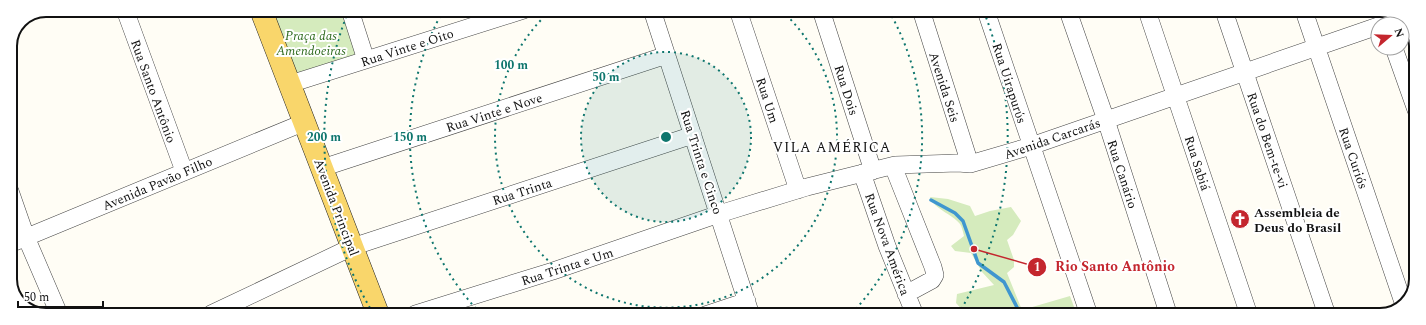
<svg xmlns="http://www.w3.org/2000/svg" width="1426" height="325" viewBox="0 0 1426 325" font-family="Spectral,serif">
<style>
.green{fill:#d5ebbd}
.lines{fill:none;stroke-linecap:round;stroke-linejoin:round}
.stream{stroke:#3f96cf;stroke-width:3.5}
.minor-casing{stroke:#444;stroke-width:18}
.major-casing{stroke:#222;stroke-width:23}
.minor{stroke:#fff;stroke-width:17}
.major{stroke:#f9d66b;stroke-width:22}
.ring{fill:none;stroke:#0f766e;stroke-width:2;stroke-dasharray:2 4}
.labels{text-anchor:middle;stroke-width:4;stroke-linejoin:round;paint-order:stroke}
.park-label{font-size:13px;font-style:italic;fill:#2f6b1f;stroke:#fff}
.street-label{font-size:13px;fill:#111;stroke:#fff}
.poi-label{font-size:13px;font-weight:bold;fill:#111;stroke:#fff;text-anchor:start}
.neighbourhood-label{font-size:14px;letter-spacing:1px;fill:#111;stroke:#fff}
.rim{fill:none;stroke:#111;stroke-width:2}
.centre{fill:#0f766e;stroke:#fff;stroke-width:2}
.ring-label{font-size:12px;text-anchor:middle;font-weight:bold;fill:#0f766e;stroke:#fff;stroke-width:4;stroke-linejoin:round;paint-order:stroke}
.leader{fill:none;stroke:#c4262e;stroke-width:1.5}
.callout-dot{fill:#c4262e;stroke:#fff;stroke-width:1.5}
.mark-label{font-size:12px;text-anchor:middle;font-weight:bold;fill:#fff}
.callout-label{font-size:14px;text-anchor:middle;font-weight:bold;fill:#c4262e;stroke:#fff;stroke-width:4;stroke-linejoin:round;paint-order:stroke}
</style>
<rect width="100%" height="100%" fill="#fffdf5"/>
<path class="green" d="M262 10H349L364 59 290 83Z
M930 197 948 199 970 206 975 216 990 211 1011 207 1021 221 1013 235 1007 240 1014 260V267L1007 273 1022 310 1070 296 1077 315H1012C1003 306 991 313 981 315 976 315 972 315 967 315L956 303 957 294 994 285 982 272 971 253 955 251 951 246 964 236C963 232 962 227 960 224 951 213 935 210 930 197Z"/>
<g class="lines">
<path class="stream" d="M931 200 955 213 963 221 978 263 1004 282 1021 315"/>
<g class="minor-casing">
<path id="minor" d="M125 10 184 171
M350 10 366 60
M652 10 751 315
M738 10 798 190
M821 10 873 171
M921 10 970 164
M986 11 1089 315
M1068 11 1106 120 1167 310 1165 315
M1147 11 1249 315
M1224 11 1327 315
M1304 11 1404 305
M1383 24 1400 18
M1394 48 1416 110
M290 84 524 10
M893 166 933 267 935 275 932 280 906 294
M322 168 667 55
M862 173 887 246 915 315
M10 191 26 237 59 314
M10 244 305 122
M211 314 352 247 693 135
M415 314 553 271 719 214 807 187 895 165 958 163 970 164 1031 146 1378 26
M705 315 747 301"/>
</g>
<g class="major-casing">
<path id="major" d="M261 10 378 314"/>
</g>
<use href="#minor" class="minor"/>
<use href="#major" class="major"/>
</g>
<circle cx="666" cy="137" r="85" fill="#0f766e" fill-opacity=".12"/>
<g class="ring">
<circle cx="666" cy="137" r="85"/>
<path d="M782 11A171 171 0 1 1 550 11"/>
<path d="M480 313A256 256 0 0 1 443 11M889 11A256 256 0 0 1 852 313"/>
<path d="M373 313A342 342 0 0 1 348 12M984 12A342 342 0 0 1 959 313"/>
</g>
<defs>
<g id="church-disc" transform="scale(1)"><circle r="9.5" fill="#c4262e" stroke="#fff"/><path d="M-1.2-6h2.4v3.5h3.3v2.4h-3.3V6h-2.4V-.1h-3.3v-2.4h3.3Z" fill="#fff"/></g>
</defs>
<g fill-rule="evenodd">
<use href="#church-disc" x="1240" y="219"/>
</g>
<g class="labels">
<g class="park-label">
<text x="311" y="40">Praça das<tspan x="311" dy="15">Amendoeiras</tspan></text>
</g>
<g class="street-label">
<text transform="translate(407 47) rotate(-18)" y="5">Rua Vinte e Oito</text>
<text transform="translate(1010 83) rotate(72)" y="5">Rua Uirapurύs</text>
<text transform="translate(945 87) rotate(72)" y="5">Avenida Seis</text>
<text transform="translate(847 90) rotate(72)" y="5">Rua Dois</text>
<text transform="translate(154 91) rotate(70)" y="5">Rua Santo Antônio</text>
<text transform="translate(768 100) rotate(72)" y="5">Rua Um</text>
<text transform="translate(494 112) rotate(-18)" y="5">Rua Vinte e Nove</text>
<text transform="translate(1052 138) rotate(-19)" y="5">Avenida Carcarás</text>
<text transform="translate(1268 140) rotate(71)" y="5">Rua do Bem-te-vi</text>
<text transform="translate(1354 158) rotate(71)" y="5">Rua Curiós</text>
<text transform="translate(702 162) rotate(72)" y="5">Rua Trinta e Cinco</text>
<text transform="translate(1198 163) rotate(72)" y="5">Rua Sabiá</text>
<text transform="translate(1123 174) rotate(72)" y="5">Rua Canário</text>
<text transform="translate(157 183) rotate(-23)" y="5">Avenida Pavão Filho</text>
<text transform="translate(522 191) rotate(-18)" y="5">Rua Trinta</text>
<text transform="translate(337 207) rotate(69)" y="5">Avenida Principal</text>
<text transform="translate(888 244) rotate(70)" y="5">Rua Nova América</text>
<text transform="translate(567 266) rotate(-18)" y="5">Rua Trinta e Um</text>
</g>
<g class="poi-label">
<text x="1254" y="217">Assembleia de<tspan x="1254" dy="15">Deus do Brasil</tspan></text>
</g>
<g class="neighbourhood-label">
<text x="832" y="152">VILA AMÉRICA</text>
</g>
</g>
<path d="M0 0H1426V325H0ZM46 17H1380A29 29 0 0 1 1409 46V279A29 29 0 0 1 1380 308H46A29 29 0 0 1 17 279V46A29 29 0 0 1 46 17Z" fill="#fff" fill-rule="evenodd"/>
<path class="rim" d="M46 17H1380A29 29 0 0 1 1409 46V279A29 29 0 0 1 1380 308H46A29 29 0 0 1 17 279V46A29 29 0 0 1 46 17Z"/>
<circle cx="666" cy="137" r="6" class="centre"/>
<g class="ring-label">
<text x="511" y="69">100 m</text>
<text x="606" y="81">50 m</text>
<text x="324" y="141">200 m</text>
<text x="410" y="141">150 m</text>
</g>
<path class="leader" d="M974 249L1037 267"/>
<g class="callout-dot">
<circle cx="974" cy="249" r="4"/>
<circle cx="1037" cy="267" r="10"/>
</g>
<g class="mark-label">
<text x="1037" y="271">1</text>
</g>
<g class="callout-label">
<text x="1115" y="271">Rio Santo Antônio</text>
</g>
<g transform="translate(1390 36) rotate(71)"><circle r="19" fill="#ffffff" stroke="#a0a0a0"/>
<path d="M0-3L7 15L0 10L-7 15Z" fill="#c4262e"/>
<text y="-6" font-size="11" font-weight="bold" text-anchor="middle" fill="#111111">N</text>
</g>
<path d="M18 301v6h85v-6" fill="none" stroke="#111111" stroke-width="2"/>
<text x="24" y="301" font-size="12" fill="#111111" stroke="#ffffff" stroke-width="3" paint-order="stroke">50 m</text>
</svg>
